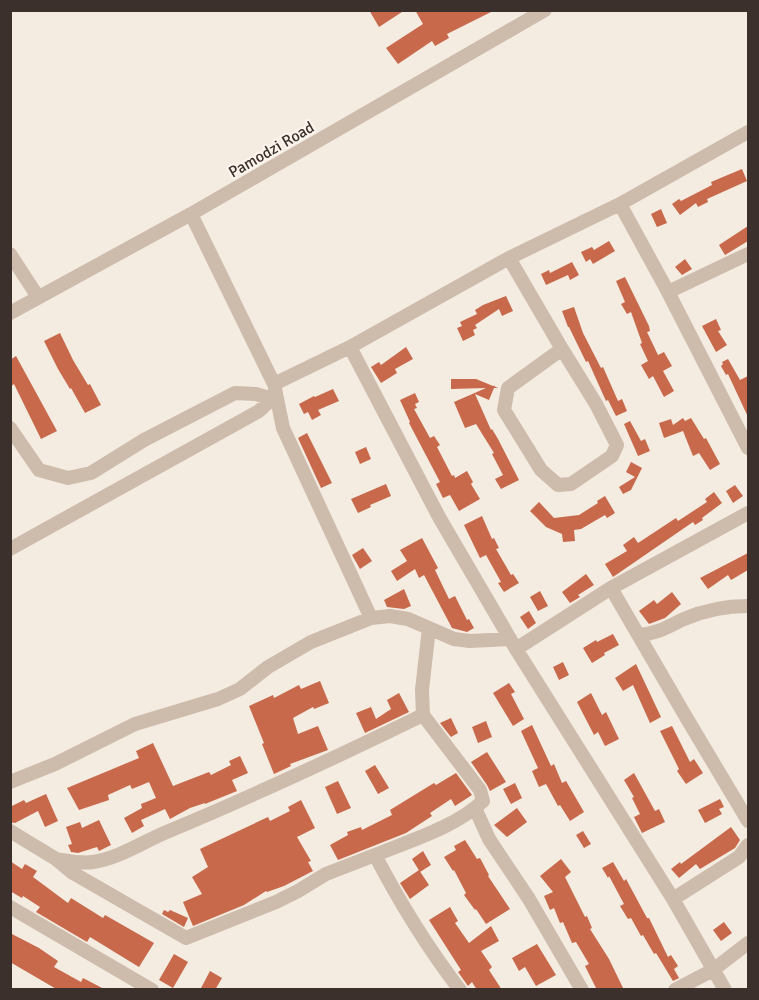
<svg xmlns="http://www.w3.org/2000/svg" width="759" height="1000" viewBox="0 0 759 1000" font-family="Signika,sans-serif">
<style>
.building{fill:#c8694b}
.lines{fill:none;stroke-linecap:round;stroke-linejoin:round}
.minor{stroke:#cdbbac;stroke-width:14}
.labels{text-anchor:middle;stroke-width:4.5;stroke-linejoin:round;paint-order:stroke}
.street-label{font-size:16px;fill:#3b302b;stroke:#fbf5ee}
</style>
<rect width="100%" height="100%" fill="#f4ebe1"/>
<path class="building" d="M369 10H405L379 27Z
M415 10H495L447 34 449 38 435 46 432 41 398 64 386 48 423 24Z
M742 169 747 181 707 199 708 202 698 207 696 203 680 215 672 204 679 199 681 201 712 185 711 182Z
M661 209 667 223 657 227 651 214Z
M748 226V241L725 255 719 245Z
M609 241 615 251 593 264 590 259 586 262 581 252 592 247 594 250Z
M685 259 692 269 682 275 675 267Z
M572 262 579 275 570 280 568 275 546 285 541 274 549 270 550 273Z
M625 277 649 326 650 331 647 332 658 355 664 352 672 366 663 371 674 391 664 397 653 376 649 379 641 365 648 361 640 344 642 343 631 312 627 314 621 304 625 302 616 281Z
M506 296 513 311 502 316 499 309 475 325 477 328 473 330 475 335 463 341 457 328 462 326 460 322 477 314 475 310 483 305Z
M574 307 583 333 601 368 603 367 618 401 622 399 627 411 616 416 608 400 606 401 588 361 586 362 569 327H568L562 311Z
M716 319 721 330 718 331 727 345 716 352 702 326Z
M60 333 73 360 88 385 90 384 101 405 85 413 71 388 70 389 58 369 44 341Z
M406 347 413 359 395 369 397 373 381 383 371 367 379 362 381 365Z
M16 356 57 431 41 439 14 384 10 387V360Z
M728 359 740 380 748 376V417L728 374 726 375 721 366 723 364 722 362Z
M451 379H476L493 386 495 385 494 386 498 388H494L489 400 475 394 491 430 492 429 498 439 519 480 501 489 495 479 503 475 492 454 494 453 476 424 465 428 454 402 486 388 451 389Z
M333 389 339 401 318 410 321 415 312 420 308 412 304 414 299 404 314 396 315 397Z
M415 393 419 402 415 404 417 408 414 409 430 438 434 436 440 445 437 447 452 476 454 475 455 478 467 471 473 482 471 484 480 499 459 511 450 495 443 498 436 484 440 482 409 423 410 422 400 400Z
M683 418 685 421 691 418 704 439 706 438 720 464 710 470 699 453 693 456 683 431 664 438 659 423 671 419 673 425Z
M630 421 641 441 645 439 650 451 638 456 624 424Z
M307 433 332 483 321 488 298 438Z
M366 447 371 459 360 464 355 452Z
M631 462 642 468 631 490 623 494 619 487 635 477 626 472Z
M386 484 391 496 370 505 371 507 358 513 351 499Z
M735 485 743 496 733 503 726 491Z
M714 492 722 503 702 518 703 520 695 525 693 522 613 577 605 564 627 551 623 545 634 537 638 543 676 518 678 521 707 502 705 499Z
M605 496 615 513 607 518 605 515 581 529 574 530 575 541 563 542 562 534 546 527 530 511 539 502 554 518 579 515 598 503 597 501Z
M482 516 492 539 494 538 499 548 496 549 511 575 513 574 519 583 504 592 498 583 501 582 486 555 480 558 464 525Z
M422 538 438 568 435 570 449 599 455 596 467 620 469 619 474 628 467 632 452 628 424 575 419 578 415 569 397 581 391 571 407 561 400 550Z
M363 548 372 561 360 569 352 555Z
M748 553V570L731 580 728 575 708 589 700 578Z
M586 574 594 585 578 595 580 597 570 603 562 592Z
M404 589 411 606 404 609 387 607 384 600Z
M540 591 548 606 538 611 530 597Z
M672 592 681 604 665 618 649 624 639 611 654 600 657 604Z
M529 611 536 623 528 629 520 617Z
M613 634 619 645 604 653 605 655 592 663 583 648 596 640 597 642Z
M563 662 569 675 559 680 553 667Z
M636 664 661 717 650 723 633 685 623 691 615 678Z
M320 681 329 703 314 709 313 707 293 718 298 734 318 726 328 750 290 764 291 766 274 774 262 744 264 743 249 706 273 695 274 698 299 685 301 689Z
M509 683 515 692 511 694 524 719 513 726 493 693Z
M399 693 409 712 365 733 356 713 371 707 376 719 391 709 387 700Z
M591 693 602 715 606 712 619 739 605 746 598 732 594 735 577 702Z
M451 718 458 733 451 737 440 723Z
M486 721 492 737 478 743 472 727Z
M532 725 551 766 554 764 562 783 566 781 584 812 570 821 560 805 558 806 546 784 539 787 532 771 538 768 521 731Z
M672 726 690 762 694 759 703 773 686 784 677 771 679 769 660 731Z
M153 743 173 786 209 772 211 775 231 765 229 761 240 756 248 773 232 780 237 791 205 804V803L190 808 170 819 165 809 141 820 144 826 132 833 124 818 142 808 141 804 156 798 149 782 132 789 130 785 108 795 109 800 79 810 67 788 139 758 136 751Z
M487 752 506 782 490 791 487 785 471 762Z
M375 765 389 788 378 794 365 771Z
M456 773 472 795 455 806 451 799 430 813 432 816 406 833 338 860 330 845 348 835 347 832 361 827 362 830 392 815 390 810 434 783 436 785Z
M634 773 655 811 659 809 665 822 642 833 634 817 640 814 632 798 634 797 624 780Z
M338 781 351 808 337 814 325 787Z
M515 783 522 798 511 804 503 789Z
M46 794 58 821 45 827 38 811 15 823 10 822V807L24 800 26 803Z
M720 799 724 807 719 809 722 814 705 823 698 810Z
M301 800 315 828 297 837 311 861 308 862 313 871 284 886 267 892 266 891 244 905 193 926 183 902 202 894 192 877 208 867 200 849 268 817 270 821 290 811 288 807Z
M517 808 527 822 507 837 494 825Z
M99 820 111 845 99 851 97 847 78 853 71 852 68 845 72 844 66 827 80 822 82 828Z
M731 827 740 840 735 848 700 869 696 864 679 878 671 869 680 862 681 864Z
M583 831 591 844 584 848 576 835Z
M465 840 477 859 480 858 489 875 488 876 510 909 486 924 476 909 475 910 464 895 466 893 454 870 453 871 444 857 456 850 454 846Z
M423 851 431 865 420 872 412 859Z
M561 859 571 872 565 877 585 917 587 916 592 928 590 929 609 959 624 990H597L585 966 589 964 576 942 572 943 563 922 560 923 554 908 550 910 544 896 553 892 540 876Z
M10 861 22 869 25 864 37 871 33 877 68 903 71 898 103 918 105 915 154 943 139 967 90 937 87 942 36 912 40 907 23 896 22 898 10 891Z
M613 862 624 881 626 879 647 918H649L668 957 671 955 678 966 674 969 679 978 673 981 656 953 654 954 643 935 641 936 631 918 628 919 620 906 624 904 609 876 608 878 602 868Z
M419 870 429 885 410 899 400 883Z
M450 907 458 921 455 923 469 943 491 926 499 941 481 951 492 967 489 970 502 990H477L472 982 468 986 458 972 461 970 429 920Z
M164 910 168 912 170 910 188 918 184 927 162 914Z
M724 922 732 933 721 941 713 930Z
M10 933 39 948 58 961 54 967 81 982 83 978 106 990H58L10 962Z
M537 944 556 975 536 986 525 967 519 971 512 958Z
M174 954 188 962 173 988 159 980Z
M210 971 222 978 215 990H200Z"/>
<g class="lines">
<path class="minor" d="M620 204 668 292 748 448
M191 214 274 384 350 347
M10 254 38 297
M509 258 562 349
M668 292 748 254
M10 313 191 214 545 10
M562 349 596 404 617 445 612 456 571 484 558 485 541 470 504 410 508 388Z
M275 389 283 428 371 618
M10 428 39 470 68 478 91 473 144 440 235 393 256 394 272 399
M10 549 259 411 276 395
M611 588 686 717 748 821
M639 635C657 634 669 626 684 619 705 610 726 606 748 606
M516 649 611 588 748 513
M10 782 55 764 135 724 218 699 240 689 268 667 311 642 371 618 390 616 408 619 454 639 470 641 510 639
M475 808 489 839 529 899 582 990
M10 831 56 859 73 873 186 938 276 902 298 891 326 874 375 855C400 903 427 947 460 990
M375 855C409 841 456 827 483 801L480 790 423 715 422 690 429 628
M56 859C68 861 81 864 93 862 120 858 144 841 169 831 255 795 339 756 423 715
M673 899 739 857 748 845
M10 907 152 990
M675 990 713 970 748 943
M725 990 673 899 516 649 439 517 350 347 509 258 620 204 748 132"/>
</g>
<g class="labels">
<g class="street-label">
<text transform="translate(271 149) rotate(-30)" y="6">Pamodzi Road</text>
</g>
</g>
<rect width="759" height="1000" fill="none" stroke="#3b302b" stroke-width="24"/>
</svg>
